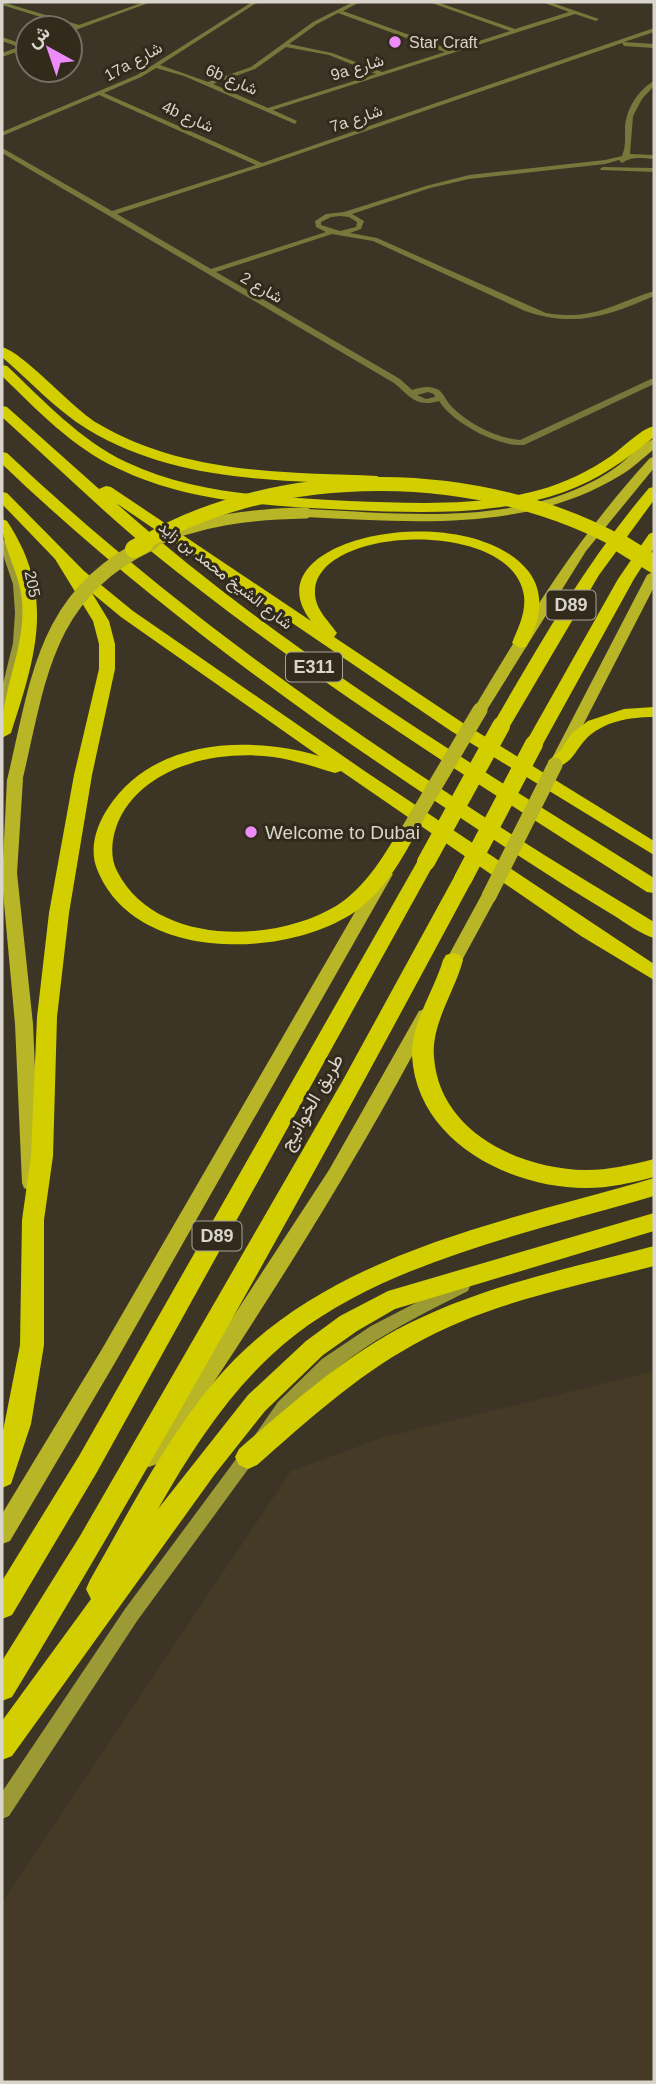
<svg xmlns="http://www.w3.org/2000/svg" width="656" height="2084" viewBox="0 0 656 2084" font-family="Arial,Vazirmatn,sans-serif">
<style>
.built{fill:#453a25}
.lines{fill:none;stroke-linecap:round;stroke-linejoin:round}
.street{fill:#77773c;fill-rule:evenodd}
.secondary{fill:#9c9a35;fill-rule:evenodd}
.primary{fill:#b8b527;fill-rule:evenodd}
.highway{fill:#d2ce00;fill-rule:evenodd}
.primary-bridge-far1{stroke:#b8b527;stroke-width:11}
.primary-bridge{stroke:#b8b527;stroke-width:15}
.highway-bridge-far1{stroke:#d2ce00;stroke-width:14}
.highway-bridge{stroke:#d2ce00;stroke-width:18}
.poi-dot{fill:#ed8cf9;stroke:#322b1c;stroke-width:2.5}
.labels{text-anchor:middle;stroke-width:6;stroke-linejoin:round;paint-order:stroke}
.far-poi-label{font-size:16px;fill:#dad5cc;stroke:#322b1c;text-anchor:start}
.far-street-label{font-size:16px;fill:#dad5cc;stroke:#322b1c}
.shield{fill:#322b1c;stroke:#a8a297;stroke-width:2}
.shield-label{font-size:18px;font-weight:bold;fill:#dad5cc}
.poi-label{font-size:19px;fill:#dad5cc;stroke:#322b1c;text-anchor:start}
.street-label{font-size:19px;fill:#dad5cc;stroke:#322b1c}
</style>
<rect width="100%" height="100%" fill="#3c3526"/>
<path class="built" d="M654 1371V2082H2V1903L291 1471 382 1438Z"/>
<g class="lines">
<path class="street" d="M2 2 79 25 144 2H151L70 32V28L73 27 2 5Z
M252 2H258L160 65 208 82 251 67 313 22 353 2H360L343 11 451 50 510 31 429 2H437L515 29 569 12 542 2H550L599 19 596 21 575 14 273 110 297 121 295 124 184 76 156 68 141 77 104 93 262 163 654 28V32L624 42 654 44V48L624 46 622 43 264 166 117 214 211 269 326 232 316 227 315 221 326 214 344 212 426 186 469 175 605 160 622 156C626 146 625 138 625 128 626 109 638 90 654 81V86L642 99 633 116 630 154 654 155V159C641 158 632 156 622 163L619 160 605 164 469 179 430 188 352 214 364 221 361 229 350 233 377 238 546 313C593 321 613 304 654 291V296C608 316 575 328 525 311L373 241 332 234 216 272 400 379 412 390C421 387 430 385 439 390 444 394 447 402 452 407 469 424 496 438 520 440L651 379H654V384L524 445C498 447 453 423 439 401 416 408 410 396 394 383L2 153V148L4 149 112 211 256 165 99 95 2 136V132L137 75ZM338 13 445 52 382 72 332 53 289 44 317 24ZM286 47 329 55 376 74 268 108 213 84 255 69ZM340 216 349 217 357 222 356 227 340 231 321 225V222L331 217ZM428 392 434 394 435 397 426 399 417 395Z
M2 37 25 45 28 44V48L2 57V53L19 47 2 41Z
M603 167 654 168V172L601 170 600 169Z"/>
<path class="secondary" d="M2 539C10 543 13 553 16 561 28 592 28 625 21 657 16 677 10 695 13 716L7 720 2 717V688L13 643 15 613 13 584 2 552Z
M462 1279 468 1281 470 1286 468 1291C382 1334 328 1362 269 1440L263 1443 257 1440 255 1435 278 1402 322 1359 371 1326Z
M251 1444 257 1447 260 1452 257 1457 137 1621 9 1816 2 1819V1792L125 1609 245 1447Z"/>
<path class="primary" d="M654 439V449C643 458 633 468 621 475 527 533 411 522 306 517L300 513 306 509C393 513 489 524 572 491 586 485 603 477 615 468 628 459 640 444 654 439Z
M654 457V468L586 551 485 713H475L473 710C526 621 579 535 650 458Z
M654 571V587L563 764 561 767H551L549 764 647 575Z
M15 774 23 779 17 873 33 1024 40 1183 38 1188 31 1191 24 1188 22 1183 15 1024 2 881 7 779Z
M385 869 393 874 116 1361 10 1541 2 1544V1514L102 1349 377 874Z
M489 890 497 896 454 975 446 981 440 979 438 975 481 896Z
M425 1009 431 1011 434 1015C357 1162 269 1300 177 1438L157 1464 149 1467 141 1464 138 1457 163 1424 329 1170 419 1011Z"/>
<path class="highway" d="M2 347C24 353 71 407 97 423 182 474 282 472 377 476L384 480 377 484C279 481 174 482 87 429 56 410 30 381 2 357Z
M2 365 7 366C44 401 80 440 126 462 196 495 274 497 349 501 413 503 478 507 539 490 565 483 589 471 611 456 624 447 639 430 654 426V437C627 459 598 480 564 492 495 516 421 513 350 510 271 506 189 503 117 468 72 447 37 410 2 376Z
M2 406 7 407 99 489 106 486 111 487 311 621C246 537 469 495 529 572 546 595 540 623 526 647L520 648 512 643C518 628 526 613 524 596 514 518 317 525 315 591 314 608 328 620 337 633L334 637 463 723 654 841V855L451 731 116 503C280 649 469 762 654 878V893L647 892C478 784 308 679 152 552 100 509 52 462 2 417Z
M2 452 7 453C201 636 426 785 654 922V938C640 934 626 923 613 915 581 896 550 876 519 856 337 739 158 613 2 464Z
M654 487V500L599 575 510 726 507 730H495L492 726C540 643 587 561 649 488Z
M2 492 7 493 84 571 133 611 366 772 654 964V980L581 936 341 771 335 773C314 767 295 760 273 757 220 750 151 764 122 814 113 830 108 854 117 871 155 946 273 944 336 906 365 888 383 857 400 829H414L416 833C400 863 380 897 350 915 279 959 133 961 97 869 89 849 96 826 108 808 152 739 248 735 319 756L121 617 92 593 109 621 115 644V669L92 775 69 913 57 1017 53 1156 44 1220V1345L31 1424 11 1484 2 1488V1436L20 1345 22 1220 31 1156 37 1017 49 913 74 775 99 669V644L93 621 55 559 2 504Z
M2 519 7 521C56 595 36 655 11 733L2 738C0 690 26 650 22 601 20 572 1 547 2 519Z
M654 532V548L634 579 543 744 534 750 528 748 525 744 618 579 649 534Z
M654 707V717C630 717 603 721 585 740 575 751 573 762 557 767L548 761 561 750 572 733 588 721 624 709Z
M426 856 433 857 435 862 97 1472 12 1615 2 1619V1581L79 1456 417 862 419 857Z
M463 872 470 874 473 879C325 1155 174 1429 12 1697L2 1701V1661L80 1536 343 1080 453 879 456 874Z
M453 953 460 955 463 960C455 991 431 1024 434 1057 439 1131 518 1169 586 1170 609 1170 631 1165 654 1159V1177C631 1183 610 1188 586 1188 509 1188 417 1141 412 1056 411 1023 434 991 443 960L446 955Z
M654 1178V1196C539 1230 390 1261 295 1335 236 1381 195 1444 158 1509L248 1395 306 1341 340 1316 388 1291 654 1213V1231L395 1309 357 1331 323 1355 265 1411 215 1474 12 1756 2 1760V1721L91 1599 86 1589 90 1580C129 1512 164 1442 214 1382 321 1254 501 1223 654 1178Z
M654 1246V1266C573 1287 487 1303 413 1345 355 1377 306 1422 257 1465L248 1469 239 1465 235 1457 239 1449C289 1406 338 1362 396 1330 476 1287 567 1269 654 1246Z"/>
<path class="primary-bridge-far1" d="M148 544C198 520 251 514 306 513"/>
<path class="primary-bridge" d="M15 779C39 677 45 593 151 543
M407 833 480 710
M489 896 555 765"/>
<path class="highway-bridge-far1" d="M142 544C280 462 484 466 623 544"/>
<path class="highway-bridge" d="M620 543 654 564
M134 549 145 543
M426 862 501 726
M463 879 534 744"/>
</g>
<g class="poi-dot">
<circle cx="395" cy="42" r="7"/>
<circle cx="251" cy="832" r="7"/>
</g>
<g class="labels">
<g class="far-poi-label">
<text x="409" y="48">Star Craft</text>
</g>
<g class="far-street-label">
<text transform="translate(133 61) rotate(-29)" y="6">17a شارع</text>
<text transform="translate(357 67) rotate(-17)" y="6">9a شارع</text>
<text transform="translate(232 79) rotate(23)" y="6">6b شارع</text>
<text transform="translate(188 116) rotate(24)" y="6">4b شارع</text>
<text transform="translate(356 118) rotate(-19)" y="6">7a شارع</text>
<text transform="translate(262 287) rotate(30)" y="6">شارع 2</text>
<text transform="translate(226 575) rotate(38)" y="6">شارع الشيخ محمد بن زايد</text>
<text transform="translate(33 584) rotate(79)" y="6">205</text>
</g>
<g class="shield">
<rect x="546.5" y="590.5" width="49" height="29" rx="5"/>
<rect x="286" y="652.5" width="56" height="29" rx="5"/>
<rect x="192.5" y="1221.5" width="49" height="29" rx="5"/>
</g>
<g class="shield-label">
<text x="571" y="611">D89</text>
<text x="314" y="673">E311</text>
<text x="217" y="1242">D89</text>
</g>
<g class="poi-label">
<text x="265" y="839">Welcome to Dubai</text>
</g>
<g class="street-label">
<text transform="translate(311 1102) rotate(-60)" y="7">طريق الخوانيج</text>
</g>
</g>
<rect width="656" height="2084" fill="none" stroke="#dad5cc" stroke-width="7"/>
<g transform="translate(49 49) rotate(320)"><circle r="33" fill="#322b1c" stroke="#756f62" stroke-width="2"/>
<path d="M0-5L12 26L0 18L-12 26Z" fill="#ed8cf9"/>
<text y="-10" font-size="19" font-weight="bold" text-anchor="middle" fill="#dad5cc">ش</text>
</g>
</svg>
